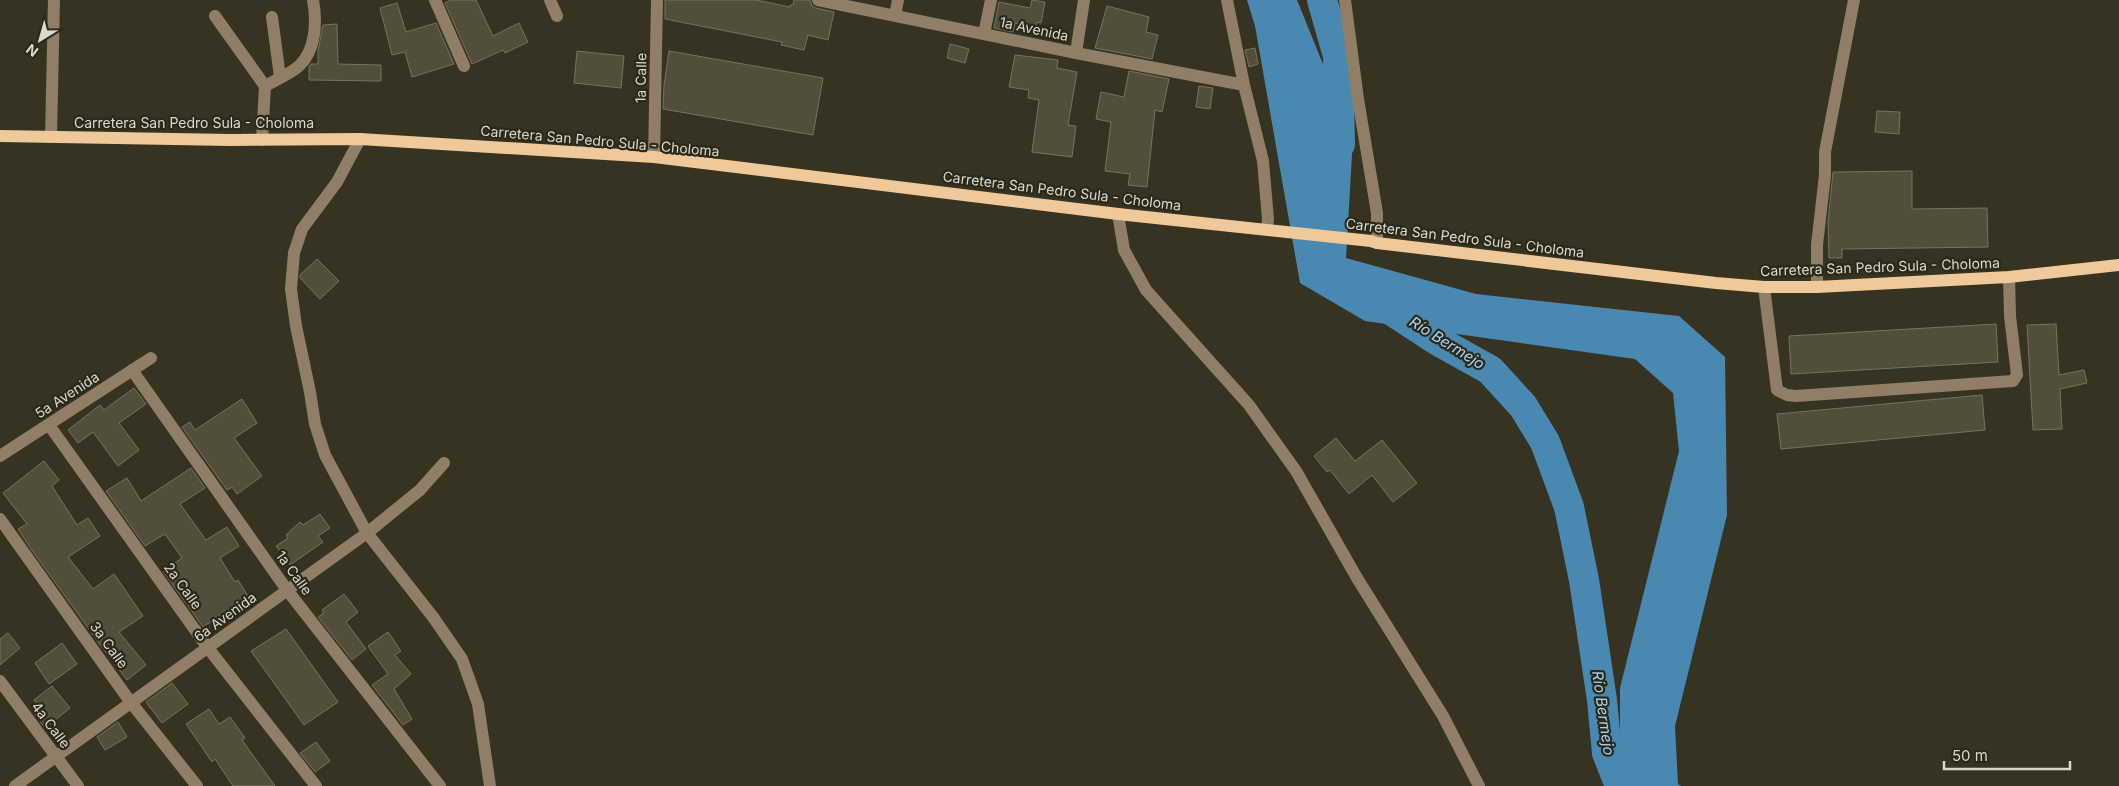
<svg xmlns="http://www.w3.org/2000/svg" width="2119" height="786" viewBox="0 0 2119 786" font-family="Inter,sans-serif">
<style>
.water{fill:#4988b0}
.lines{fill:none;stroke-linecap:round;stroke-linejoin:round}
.river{stroke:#4988b0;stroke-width:30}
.building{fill:#514e3c;stroke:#777361}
.minor{stroke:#907e67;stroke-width:12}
.major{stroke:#efc999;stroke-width:12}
.labels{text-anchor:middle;stroke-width:4.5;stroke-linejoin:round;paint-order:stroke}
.street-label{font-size:14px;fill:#dad9ce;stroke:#2c2919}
.water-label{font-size:15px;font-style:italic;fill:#a4d8fa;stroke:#2c2919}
</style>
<rect width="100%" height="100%" fill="#363322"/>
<path class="water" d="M1247 0H1297L1353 138 1346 258 1476 294 1679 316 1725 357 1727 515 1675 726 1678 784 1681 786H1627L1620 772V688L1679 451 1673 393 1635 359 1365 321 1300 283 1255 26Z"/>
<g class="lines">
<path class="river" d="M1322 0 1338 56 1340 144
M1386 307 1438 341 1490 370 1523 406 1545 442 1569 507 1584 580 1602 700 1607 753 1620 786"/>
</g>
<path class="building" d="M451 0H476L493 36 519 23 528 42 505 53 503 50 472 64 445 3Z
M665 0H756L790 7V5H793L794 0H810L812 6 816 8 834 12 828 40 808 35 804 50 781 45 782 42 665 19Z
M1032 0 1045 2 1041 23 1037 22 1035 28 1015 23 1013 32 994 28 999 2 1030 8Z
M397 3 406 32 436 23 454 64 412 77 405 52 392 55 380 8Z
M1107 6 1149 17 1146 32 1158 35 1152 59 1095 48Z
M337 24 338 64 381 65V81L309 80V67L311 64H318V51L323 25Z
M950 44 969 49 965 63 947 58Z
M1255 48 1258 64 1249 67 1245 50Z
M577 51 624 56 621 88 574 83Z
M669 51 823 78 813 135 663 109 664 85Z
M1015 55 1058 60 1057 68 1077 72 1068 125 1076 126 1072 157 1032 152 1039 100 1028 98 1029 90 1009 87Z
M1129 71 1169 79 1162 112 1155 110 1147 187 1128 185 1130 174 1105 171 1111 122 1096 119 1101 92 1124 97Z
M1199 86 1213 88 1210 109 1196 107Z
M1877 111 1900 112 1899 134 1875 132Z
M1912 171V209L1987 208 1988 247 1842 249V258H1829L1828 222 1833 172Z
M317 259 339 281 320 299 300 278V275Z
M1996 324 1998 362 1791 374 1789 336Z
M2056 324 2059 375 2084 370 2087 383 2060 389 2062 429 2033 430 2027 325Z
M134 388 146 404 119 423 139 450 118 466 93 432 78 443 68 430 100 405 104 410Z
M1982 395 1985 430 1781 449 1777 414Z
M242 399 257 423 234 438 262 476 237 494 232 487 227 490 182 427 190 422 195 430Z
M1336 438 1355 461 1382 440 1417 483 1393 502 1372 475 1349 494 1330 470 1327 472 1314 456Z
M44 461 59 480 52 486 77 525 88 518 100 536 68 557 93 589 114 574 143 616 119 632 146 665 127 680 104 650 31 549 18 529 27 524 3 493Z
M191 468 205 488 180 504 206 540 227 527 239 546 220 558 235 582 238 580 248 596 203 627 163 571 182 558 165 534 145 546 106 491 127 478 141 501Z
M320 514 330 528 318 536 323 542 290 565 276 546 288 538 286 535 300 522 303 525Z
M344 594 358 612 346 622 366 649 352 660 318 617 324 613 322 610Z
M286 629 338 702 304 725 251 651Z
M388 632 401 651 395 655 411 674 394 689 412 719 403 725 372 685 388 674 368 646Z
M8 633 20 648 0 665V639Z
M62 643 77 664 49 684 35 663Z
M172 683 188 704 162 723 146 702Z
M52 686 70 708 45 728 33 712 39 706 34 700Z
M209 709 219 724 230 717 245 738 242 740 275 786H233L215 759 212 762 186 724Z
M118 722 127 737 105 750 97 737Z
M316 742 330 761 315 772 300 753Z"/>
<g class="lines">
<path class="minor" d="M435 0 464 66
M550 0 557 16
M818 0 1076 53 1244 85
M1227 0 1244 85 1263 161 1268 219 1267 229
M1345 0 1358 99 1377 213V243
M895 15 898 0
M215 16 265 86
M272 17 280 77
M984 34 991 0
M1076 53 1084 0
M51 137 54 0
M360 139 337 182 302 229 294 253 291 289 296 326 310 392 315 424 325 455 367 533 433 617 462 659 478 704 490 786
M262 140 265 86C276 80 290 74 299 66 316 50 317 22 313 0
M654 157 657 0
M1118 214 1124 250 1146 290 1249 405 1296 471 1357 578 1443 716 1479 786
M1764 287 1777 390 1787 395 1796 396 2013 381 2017 375 2010 316 2009 277
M1817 287V245L1825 175V152L1854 0
M132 370 287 590 440 786
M49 425 208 648 316 786
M0 456 151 358
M0 519 129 700 197 786
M0 681 78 786
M15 786 367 533 420 490 444 463"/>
<path class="major" d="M0 136 230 140 360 139 654 157 1118 214 1371 241 1377 243 1716 283 1764 287H1817L2009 277 2119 265"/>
</g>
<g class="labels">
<g class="street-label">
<text transform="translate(1034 29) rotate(12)" y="5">1a Avenida</text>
<text transform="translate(641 78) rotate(-89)" y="5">1a Calle</text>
<text x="194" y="128">Carretera San Pedro Sula - Choloma</text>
<text transform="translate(600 141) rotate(5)" y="5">Carretera San Pedro Sula - Choloma</text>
<text transform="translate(1062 191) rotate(7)" y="5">Carretera San Pedro Sula - Choloma</text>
<text transform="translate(1465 238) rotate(7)" y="5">Carretera San Pedro Sula - Choloma</text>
<text transform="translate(1880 267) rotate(-2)" y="5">Carretera San Pedro Sula - Choloma</text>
<text transform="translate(67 395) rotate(-33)" y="5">5a Avenida</text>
<text transform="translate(294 573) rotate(54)" y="5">1a Calle</text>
<text transform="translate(183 586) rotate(54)" y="5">2a Calle</text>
<text transform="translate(225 617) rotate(-36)" y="5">6a Avenida</text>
<text transform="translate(109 645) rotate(54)" y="5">3a Calle</text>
<text transform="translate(51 725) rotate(53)" y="5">4a Calle</text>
</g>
<g class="water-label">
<text transform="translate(1447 343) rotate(32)" y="5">Río Bermejo</text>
<text transform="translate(1603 713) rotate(82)" y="5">Río Bermejo</text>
</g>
</g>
<g transform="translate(40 40) rotate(217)" stroke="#2c2919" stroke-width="4" paint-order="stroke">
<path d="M0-4L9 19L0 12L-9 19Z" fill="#dad9ce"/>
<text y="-8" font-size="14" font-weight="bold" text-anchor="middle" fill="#dad9ce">N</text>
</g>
<path d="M1944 761v8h126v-8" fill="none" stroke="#dad9ce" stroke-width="2.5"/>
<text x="1952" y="761" font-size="15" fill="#dad9ce" stroke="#2c2919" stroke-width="4" paint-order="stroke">50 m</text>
</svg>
